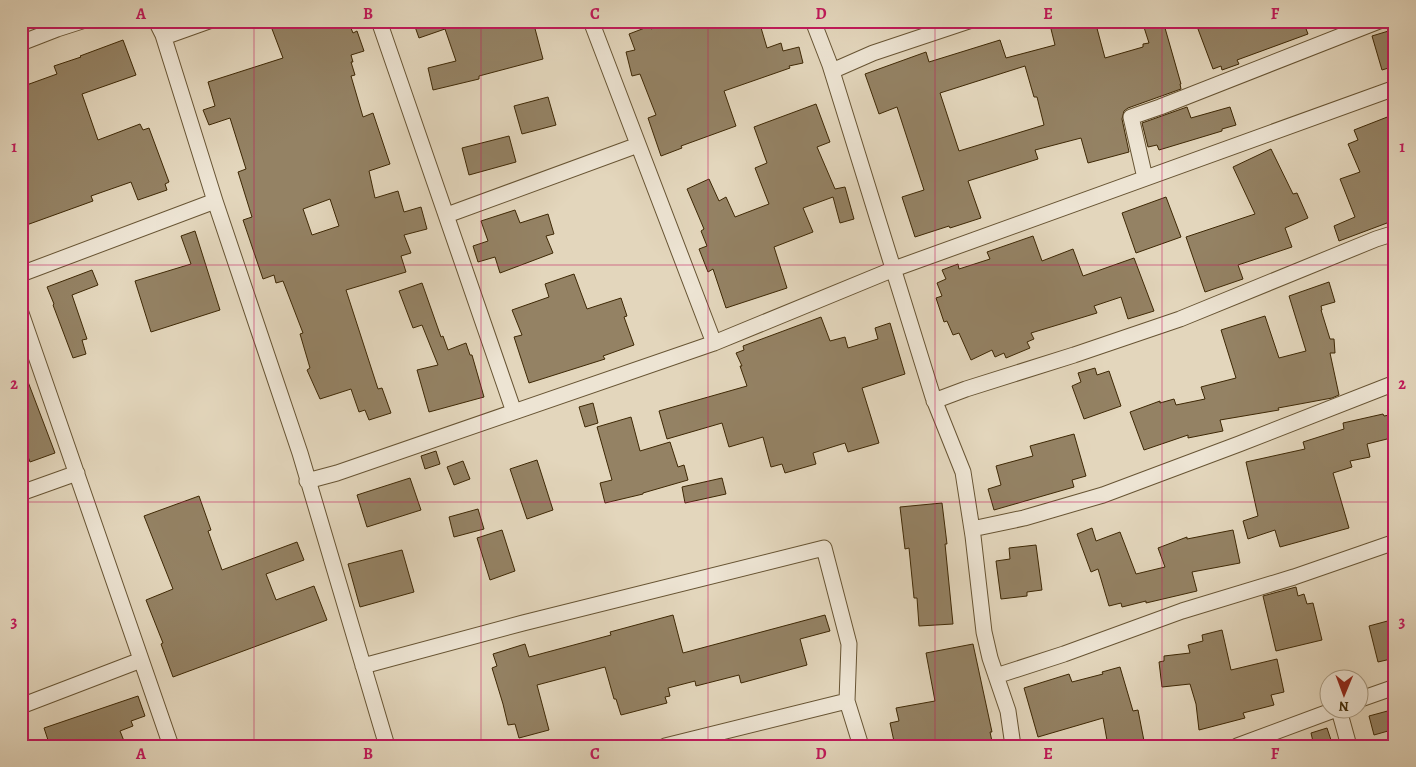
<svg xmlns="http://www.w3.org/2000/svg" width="1416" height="767" viewBox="0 0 1416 767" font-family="Alegreya,serif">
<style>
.building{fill:#948264;stroke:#3e2805;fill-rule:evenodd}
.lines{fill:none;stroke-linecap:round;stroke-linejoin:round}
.street-casing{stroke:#675433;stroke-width:17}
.street{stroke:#ede4d3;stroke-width:15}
.grid{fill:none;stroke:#c2185b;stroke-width:1;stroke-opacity:0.55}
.neatline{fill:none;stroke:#c2185b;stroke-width:2}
.grid-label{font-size:16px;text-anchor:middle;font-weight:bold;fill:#c2185b}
</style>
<rect width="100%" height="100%" fill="#e3d6bc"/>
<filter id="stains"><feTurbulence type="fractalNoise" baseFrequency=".004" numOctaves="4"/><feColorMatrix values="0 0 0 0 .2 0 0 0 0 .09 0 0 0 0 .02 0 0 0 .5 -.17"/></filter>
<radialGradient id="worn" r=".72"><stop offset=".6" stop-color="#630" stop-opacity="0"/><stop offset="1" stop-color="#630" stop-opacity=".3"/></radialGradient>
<path class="building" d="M269 21H348L353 33 357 31 364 51 351 55 353 62H351L355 75 351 76 363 117 373 113 390 164 369 171 375 198 398 191 404 212 421 207 427 229 404 235 411 253 401 256 406 272 346 290 378 389 382 388 391 413 369 420 365 410 359 412 351 389 320 399 307 370 310 368 300 334 303 333 283 281 276 283 274 275 263 279 243 220 252 217 238 172 246 169 230 118 209 125 203 110 215 106 208 82 283 58ZM330 199 339 226 312 235 303 209Z
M413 21H533L543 59 479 76V79L433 90 428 68 456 61 445 29 419 38Z
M674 21H759L767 48 781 43 783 51 799 47 803 63 789 66 790 68 724 91 736 126 681 146 682 148 661 156 648 118 656 115 640 74 632 76 626 52 635 50 629 34 650 26 651 29Z
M1049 21H1095L1105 58 1143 47V44L1149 43 1142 21H1163L1181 84H1180L1181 89 1128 108 1124 111 1122 119 1129 152 1088 163 1081 138 1035 150 1038 159 968 181 981 218 950 228 949 226 915 237 902 197 924 190 897 107 879 114 865 74 926 52 929 62 1000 40 1006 58 1055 45ZM1025 66 1034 97H1037L1044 125 959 151 940 93Z
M1195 21H1303L1308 34 1237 60 1239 64 1222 70 1221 66 1213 69Z
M1395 29V66L1382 70 1372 36Z
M123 40 136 75 82 94 98 140 140 124 143 130 149 128 169 182 165 184 167 190 138 200 131 182 91 196 93 201 21 227V87L57 74 54 66 81 57 80 56Z
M548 97 556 125 522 134 514 106Z
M816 104 830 142 817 147 835 189 845 187 854 219 840 223 833 197 803 208 813 232 774 247 787 288 726 308 713 269 708 272 699 249 707 246 701 231 704 229 687 189 709 179 719 201 726 197 735 217 769 204 755 168 767 163 754 127Z
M1187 107 1191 118 1230 107 1236 125 1222 129V131L1159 150 1157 145 1148 147 1142 123Z
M1395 114V220L1339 241 1334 226 1355 217 1340 179 1360 172 1348 144 1358 140 1354 130Z
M509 136 516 162 469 175 462 148Z
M1271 149 1293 194 1297 193 1308 218 1285 228 1292 247 1238 265 1243 279 1205 292 1186 237 1255 214 1233 167Z
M1166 197 1181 237 1136 253 1122 213Z
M515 210 520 223 548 214 554 234 546 236 553 253 500 273 495 257 478 262 473 246 488 241 481 221Z
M195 231 220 310 151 332 135 281 191 264 181 236Z
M1033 236 1042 261 1073 249 1083 276 1134 258 1154 311 1128 319 1121 297 1094 306 1097 313 1031 333 1034 339 1027 342 1030 348 1006 358 1004 353 995 357 992 350 971 360 959 333 953 335 947 321 944 322 936 298 942 296 937 283 946 279 942 270 958 264 959 269 990 259 987 252Z
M92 270 98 285 72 295 87 339 82 340 86 354 73 358 53 305 54 304 47 287Z
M574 274 587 309 621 298 627 316 624 317 634 345 603 356 605 359 529 383 514 337 522 335 512 310 549 297 545 284Z
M1329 282 1335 302 1321 306 1322 310H1321L1330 339H1334L1335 353H1330L1339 395 1332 398 1278 408 1279 410 1220 420 1223 431 1188 438V435L1144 450 1130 412 1160 401V403L1174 399 1176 405 1205 399 1201 387 1236 378 1221 330 1265 316 1279 358 1306 351 1289 296Z
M422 283 441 337 443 336 448 350 466 343 470 355H472L484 397 429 412 417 370 438 365 422 325 413 328 399 291Z
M821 317 830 341 845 337 848 348 878 339 875 328 890 323 905 374 862 388 879 443 848 452 845 443 813 453 816 464 785 473 782 464 771 467 763 437 729 447 722 423 667 439 659 411 747 386 740 366H742L736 353 744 350 743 346Z
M21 366H22L55 453 30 462 21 438Z
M1095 368 1097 375 1109 371 1121 406 1084 419 1072 386 1081 382 1078 373Z
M593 403 598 423 585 427 579 407Z
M1383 414 1384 416 1395 414V437L1367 444 1370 457 1350 461 1352 467 1333 473 1349 528 1280 547 1275 530 1248 539 1243 521 1258 516 1246 462 1305 449 1303 442 1344 429 1343 423Z
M631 417 640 451 670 442 678 467 684 465 688 480 643 493V494L605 503 600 483 612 480 597 427Z
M1074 434 1086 476 1072 480 1074 487 994 510 988 489 1001 485 996 466 1033 456 1030 446Z
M436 451 440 464 425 469 421 456Z
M537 460 553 510 527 519 510 469Z
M463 461 470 479 454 485 447 467Z
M410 478 421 510 367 527 357 495Z
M722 478 726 494 685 503 682 487Z
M199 496 211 530 208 531 222 570 297 542 304 560 266 574 276 600 314 586 327 620 173 677 161 644 163 643 146 600 173 589 144 516Z
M942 503 947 544H945L953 624 919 626 917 598H914L909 548 905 549 900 507Z
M478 509 484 529 454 537 449 517Z
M1092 528 1096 541 1120 532 1136 574 1165 567 1158 548 1187 537V539L1233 530 1240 563 1192 572 1197 591 1146 603V601L1122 607 1121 603 1109 606 1098 569 1091 572 1077 534Z
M502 530 515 571 490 580 477 538Z
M1036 545 1042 590 1027 592V596L1001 599 996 561 1010 559 1009 548Z
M402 550 414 592 360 607 348 564Z
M1296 587 1298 596 1304 594 1307 604 1313 603 1322 640 1276 651 1263 596Z
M673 615 683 653 825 615 830 631 800 639 807 665 741 683 739 675 696 686 695 681 668 688 670 696 665 697 667 703 621 715 616 699H614L605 667 537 685 549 730 519 738 515 724 508 725 503 704 492 668 497 666 493 654 525 644 529 657 611 635 610 632Z
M1395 619V658L1378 662 1369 626Z
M1222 630 1231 670 1277 659 1284 692 1271 695 1274 705 1243 713 1245 718 1199 730 1196 704 1190 684 1162 687 1159 662 1164 661V656L1190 653 1188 645 1203 641 1202 635Z
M973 644 992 732H990L993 746H895L890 723 899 721 896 708 935 701 926 653Z
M1120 667 1133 711 1138 710 1145 746H1108L1103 718 1038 737 1024 688 1069 674 1072 682 1103 674 1102 672Z
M138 696 145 716 131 721 133 726 120 731 126 746H50L44 728Z
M1395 709V729L1374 735 1369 716Z
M1327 728 1333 746H1314L1311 733Z"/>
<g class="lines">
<g class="street-casing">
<path id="street" d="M156 21 163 35 215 201 300 453 387 746
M379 21 514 412
M591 21 714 343
M813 21 830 65 933 397 963 472 973 536 984 632 990 658 1008 711 1013 746
M163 35 167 36 209 21
M21 43 57 29 82 21
M832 71 873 53 969 21
M1145 178 1131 117 1160 107 1379 21
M447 215 638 145
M21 274 215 201
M21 313 171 746
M934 401 966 389 1074 355 1180 319 1376 239 1395 233
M307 481 337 473 714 343 894 269 1395 88
M21 493 77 473
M972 529 1024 518 1103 495 1239 444 1395 383
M363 666 523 623 824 548 849 644 847 701 861 746
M996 676 1064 654 1182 611 1294 577 1395 542
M1358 700 1395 687
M21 706 141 660
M1339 710 1349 746
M665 746 847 701
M1237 746 1334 710"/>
</g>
<use href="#street" class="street"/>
</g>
<path class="grid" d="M254 21V746M481 21V746M708 21V746M935 21V746M1162 21V746M21 265H1395M21 502H1395"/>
<rect width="1416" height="767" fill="none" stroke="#e3d6bc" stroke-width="55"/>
<g transform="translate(1344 694) rotate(181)"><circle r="24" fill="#ede4d3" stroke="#a79981"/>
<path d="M0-4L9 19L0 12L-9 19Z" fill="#8f2418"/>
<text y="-8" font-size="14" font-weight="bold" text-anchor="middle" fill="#3e2805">N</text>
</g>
<rect x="28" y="28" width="1360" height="712" class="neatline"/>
<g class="grid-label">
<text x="141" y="19">A</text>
<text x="368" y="19">B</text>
<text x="595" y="19">C</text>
<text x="821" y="19">D</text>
<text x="1048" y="19">E</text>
<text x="1275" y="19">F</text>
<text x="14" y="152">1</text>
<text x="1402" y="152">1</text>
<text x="14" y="389">2</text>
<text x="1402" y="389">2</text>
<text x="14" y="627">3</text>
<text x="1402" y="627">3</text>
<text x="141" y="759">A</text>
<text x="368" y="759">B</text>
<text x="595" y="759">C</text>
<text x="821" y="759">D</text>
<text x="1048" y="759">E</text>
<text x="1275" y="759">F</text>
</g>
<rect width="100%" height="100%" filter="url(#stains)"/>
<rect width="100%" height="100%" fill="url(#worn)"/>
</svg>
